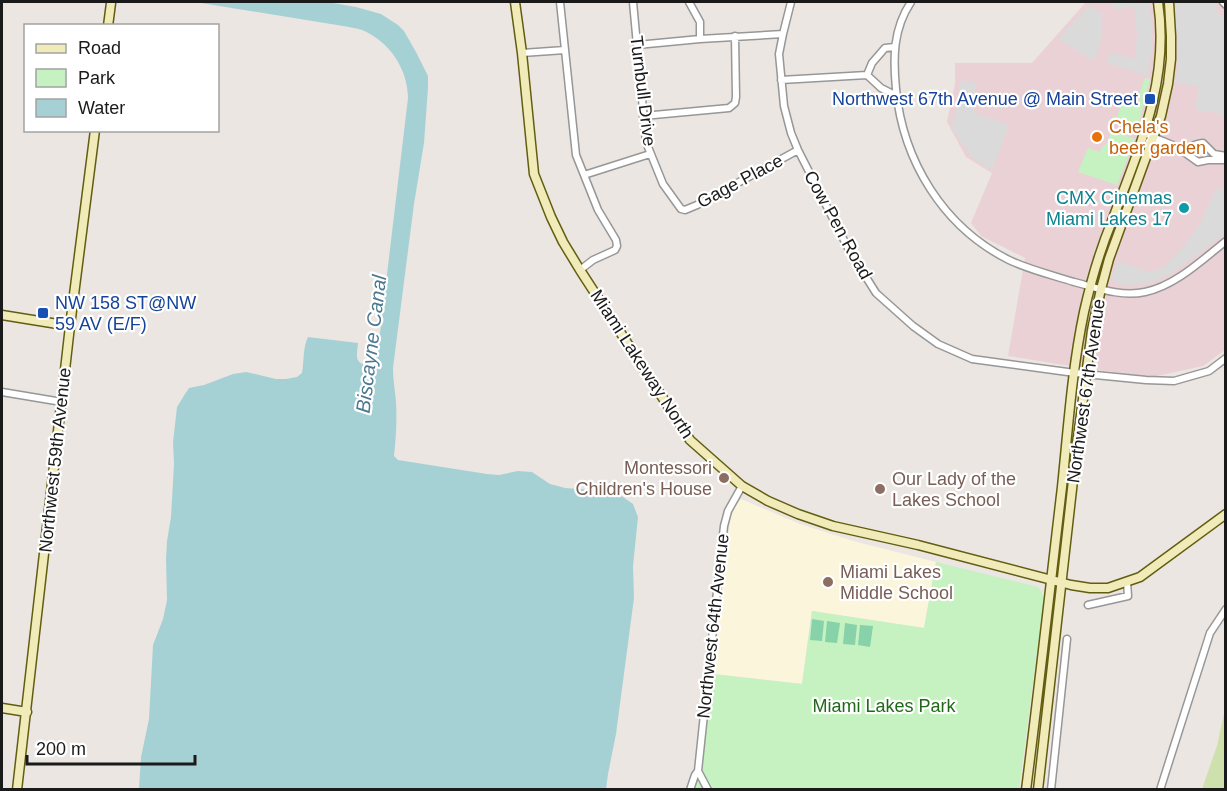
<svg xmlns="http://www.w3.org/2000/svg" width="1227" height="791" viewBox="0 0 1227 791" font-family="Helvetica,sans-serif">
<style>
.commercial{fill:#ead1d5}
.education{fill:#faf5db}
.grass{fill:#cee0ac}
.park{fill:#c6f1c1}
.pitch{fill:#87d2a8}
.parking{fill:#dadada}
.water{fill:#a6d1d4}
.lines{fill:none;stroke-linecap:round;stroke-linejoin:round}
.street-casing{stroke:#979797;stroke-width:9}
.secondary-casing{stroke:#625d11;stroke-width:11}
.street{stroke:#fff;stroke-width:6}
.secondary{stroke:#f1eab9;stroke-width:8}
.transit-dot{fill:#1a4fb4;stroke:#fff;stroke-width:2}
.food-dot{fill:#e8710a;stroke:#fff;stroke-width:2}
.culture-dot{fill:#0f9aa8;stroke:#fff;stroke-width:2}
.education-dot{fill:#8d6e63;stroke:#fff;stroke-width:2}
.labels{text-anchor:middle;stroke-width:4.5;stroke-linejoin:round;paint-order:stroke}
.street-label{font-size:18px;fill:#1a1a1a;stroke:#fff}
.transit-label{font-size:18px;fill:#164399;stroke:#fff;text-anchor:end}
.food-label{font-size:18px;fill:#c56008;stroke:#fff;text-anchor:start}
.culture-label{font-size:18px;fill:#0d838f;stroke:#fff;text-anchor:end}
.education-label{font-size:18px;fill:#785e54;stroke:#fff;text-anchor:start}
.park-label{font-size:18px;fill:#1f6a17;stroke:#fff}
.water-label{font-size:20px;font-style:italic;fill:#4c7990;stroke:#fff}
</style>
<rect width="100%" height="100%" fill="#ebe6e1"/>
<path class="commercial" d="M1086 2H1225V350L1203 366 1152 377 1082 368 1008 356 1025 258 981 236 971 223 992 173 966 157 947 122 955 84V63H1032Z"/>
<path class="education" d="M741 499 800 524 857 542 936 562 924 628 812 611 802 684 713 674 730 519 736 505Z"/>
<path class="grass" d="M1225 709V789H1202L1217 746Z"/>
<path class="park" d="M1145 78 1150 79 1138 127H1134L1112 119 1113 116 1117 117 1124 95 1132 98 1131 101 1138 103 1141 95 1139 94Z
M1111 131 1135 139 1117 185 1078 172 1088 148 1100 152 1103 146 1107 143Z
M936 562 1038 587 1041 591 1044 598 1019 789 695 790 713 674 802 684 812 611 924 628Z"/>
<path class="pitch" d="M812 619 824 621 822 641 810 640Z
M827 621 840 623 837 643 825 642Z
M845 623 857 625 855 645 843 644Z
M860 625 873 626 870 647 858 645Z"/>
<path class="parking" d="M1113 2H1149L1151 20V53L1148 76 1107 63 1110 53 1135 59 1137 35 1134 6 1114 10Z
M1175 2H1212L1223 19 1226 26 1225 118 1217 113 1195 110 1199 87 1175 82 1178 64Z
M1089 6 1102 14V35L1099 49 1094 61 1058 39Z
M960 81 975 82 974 113 1009 125 992 170 973 159 951 127 958 106Z
M1225 188V234L1169 275 1147 284 1122 285 1111 280 1118 261 1149 272 1163 268 1186 244 1200 223 1216 189Z"/>
<path class="water" d="M195 2H310L333 3 356 7 381 14 398 25 404 31 416 52 428 76V88L424 143 414 204 393 368C393 380 395 390 396 402 397 420 396 438 394 456L398 460 487 474 499 475 518 471 532 472 550 484 565 488 606 491 620 495 633 504 638 517 633 566 634 598 616 734 608 774 606 789H139L141 757 149 719 153 645 163 619 167 600 166 559 167 541 171 517 174 464 173 442 177 407 185 394 189 388 204 385 233 374 246 372 276 379H286L297 377 302 373C304 362 303 346 308 337L358 343C357 356 353 365 371 365L374 362 378 350 408 98C408 69 389 41 362 30 356 28 349 27 343 26Z"/>
<g class="lines">
<g class="street-casing">
<path id="street" d="M560 2 576 155 598 210 616 240 617 246 615 250 593 260 580 270
M633 2 646 142 663 184 681 209 685 210 697 205 798 150
M689 2 700 22V39
M791 2 783 34 779 54 784 106 791 133 798 150 849 250 876 293 913 326 938 344 972 359 1075 373 1146 380 1174 381 1209 371 1226 358
M911 2C893 29 893 58 896 89 903 161 943 227 1009 260 1030 270 1052 275 1074 282 1097 288 1121 297 1145 292 1175 286 1202 260 1226 241
M1223 2 1226 5
M637 45 700 39 783 34
M522 53 565 50
M867 75 872 63 885 48 895 47
M781 80 867 75 881 88 897 96
M643 116 729 108 735 103 736 97 735 36
M1150 136C1160 139 1173 147 1184 148 1191 148 1196 143 1203 143L1214 154 1226 156
M1149 141 1184 152 1198 162 1208 160H1226
M584 175 650 154
M2 392 62 402
M1088 605 1128 596 1127 582
M698 771 708 790
M690 790 695 775 698 771 724 526 728 511 742 486
M1051 790 1067 639
M1160 790 1210 633 1226 609"/>
</g>
<g class="secondary-casing">
<path id="secondary" d="M515 2 522 53 534 174 551 217 563 242 580 270 690 440 742 486 768 501 798 514 833 526 918 545 1071 585 1090 588H1108L1140 577 1226 514
M108 26 111 3
M2 315 70 326
M2 708 27 712
M17 790 70 326 95 130
M1026 790C1039 689 1050 588 1062 487 1068 429 1072 369 1084 312 1091 281 1100 250 1112 221 1139 148 1170 81 1158 2
M1038 790 1077 445 1092 330 1101 289 1109 259 1161 116 1168 84 1171 59V36L1169 2"/>
</g>
<use href="#street" class="street"/>
<use href="#secondary" class="secondary"/>
</g>
<g class="transit-dot">
<rect x="1144" y="93" width="12" height="12" rx="3"/>
<rect x="37" y="307" width="12" height="12" rx="3"/>
</g>
<circle class="food-dot" cx="1097" cy="137" r="6"/>
<circle class="culture-dot" cx="1184" cy="208" r="6"/>
<g class="education-dot">
<circle cx="724" cy="478" r="6"/>
<circle cx="880" cy="489" r="6"/>
<circle cx="828" cy="582" r="6"/>
</g>
<g class="labels">
<g class="street-label">
<text transform="translate(643 91) rotate(83)" y="6">Turnbull Drive</text>
<text transform="translate(740 181) rotate(-28)" y="6">Gage Place</text>
<text transform="translate(838 225) rotate(61)" y="6">Cow Pen Road</text>
<text transform="translate(642 364) rotate(57)" y="6">Miami Lakeway North</text>
<text transform="translate(1086 391) rotate(-82)" y="6">Northwest 67th Avenue</text>
<text transform="translate(55 460) rotate(-84)" y="6">Northwest 59th Avenue</text>
<text transform="translate(713 626) rotate(-84)" y="6">Northwest 64th Avenue</text>
</g>
<g class="transit-label">
<text x="1138" y="105">Northwest 67th Avenue @ Main Street</text>
<text x="55" y="309" text-anchor="start">NW 158 ST@NW<tspan x="55" dy="21">59 AV (E/F)</tspan></text>
</g>
<g class="food-label">
<text x="1109" y="133">Chela's<tspan x="1109" dy="21">beer garden</tspan></text>
</g>
<g class="culture-label">
<text x="1172" y="204">CMX Cinemas<tspan x="1172" dy="21">Miami Lakes 17</tspan></text>
</g>
<g class="education-label">
<text x="712" y="474" text-anchor="end">Montessori<tspan x="712" dy="21">Children's House</tspan></text>
<text x="892" y="485">Our Lady of the<tspan x="892" dy="21">Lakes School</tspan></text>
<text x="840" y="578">Miami Lakes<tspan x="840" dy="21">Middle School</tspan></text>
</g>
<g class="park-label">
<text x="884" y="712">Miami Lakes Park</text>
</g>
<g class="water-label">
<text transform="translate(371 344) rotate(-83)" y="7">Biscayne Canal</text>
</g>
</g>
<rect width="1227" height="791" fill="none" stroke="#1a1a1a" stroke-width="6"/>
<rect x="24" y="24" width="195" height="108" fill="#ffffff" stroke="#a3a3a3" stroke-width="1.5"/>
<rect x="36" y="44" width="30" height="9" fill="#f1eab9" stroke="#a3a3a3" stroke-width="1.5"/>
<text x="78" y="54" font-size="18" fill="#1a1a1a">Road</text>
<rect x="36" y="69" width="30" height="18" fill="#c6f1c1" stroke="#a3a3a3" stroke-width="1.5"/>
<text x="78" y="84" font-size="18" fill="#1a1a1a">Park</text>
<rect x="36" y="99" width="30" height="18" fill="#a6d1d4" stroke="#a3a3a3" stroke-width="1.5"/>
<text x="78" y="114" font-size="18" fill="#1a1a1a">Water</text>
<path d="M27 755v9h168v-9" fill="none" stroke="#1a1a1a" stroke-width="3"/>
<text x="36" y="755" font-size="18" fill="#1a1a1a" stroke="#ffffff" stroke-width="4.5" paint-order="stroke">200 m</text>
</svg>
